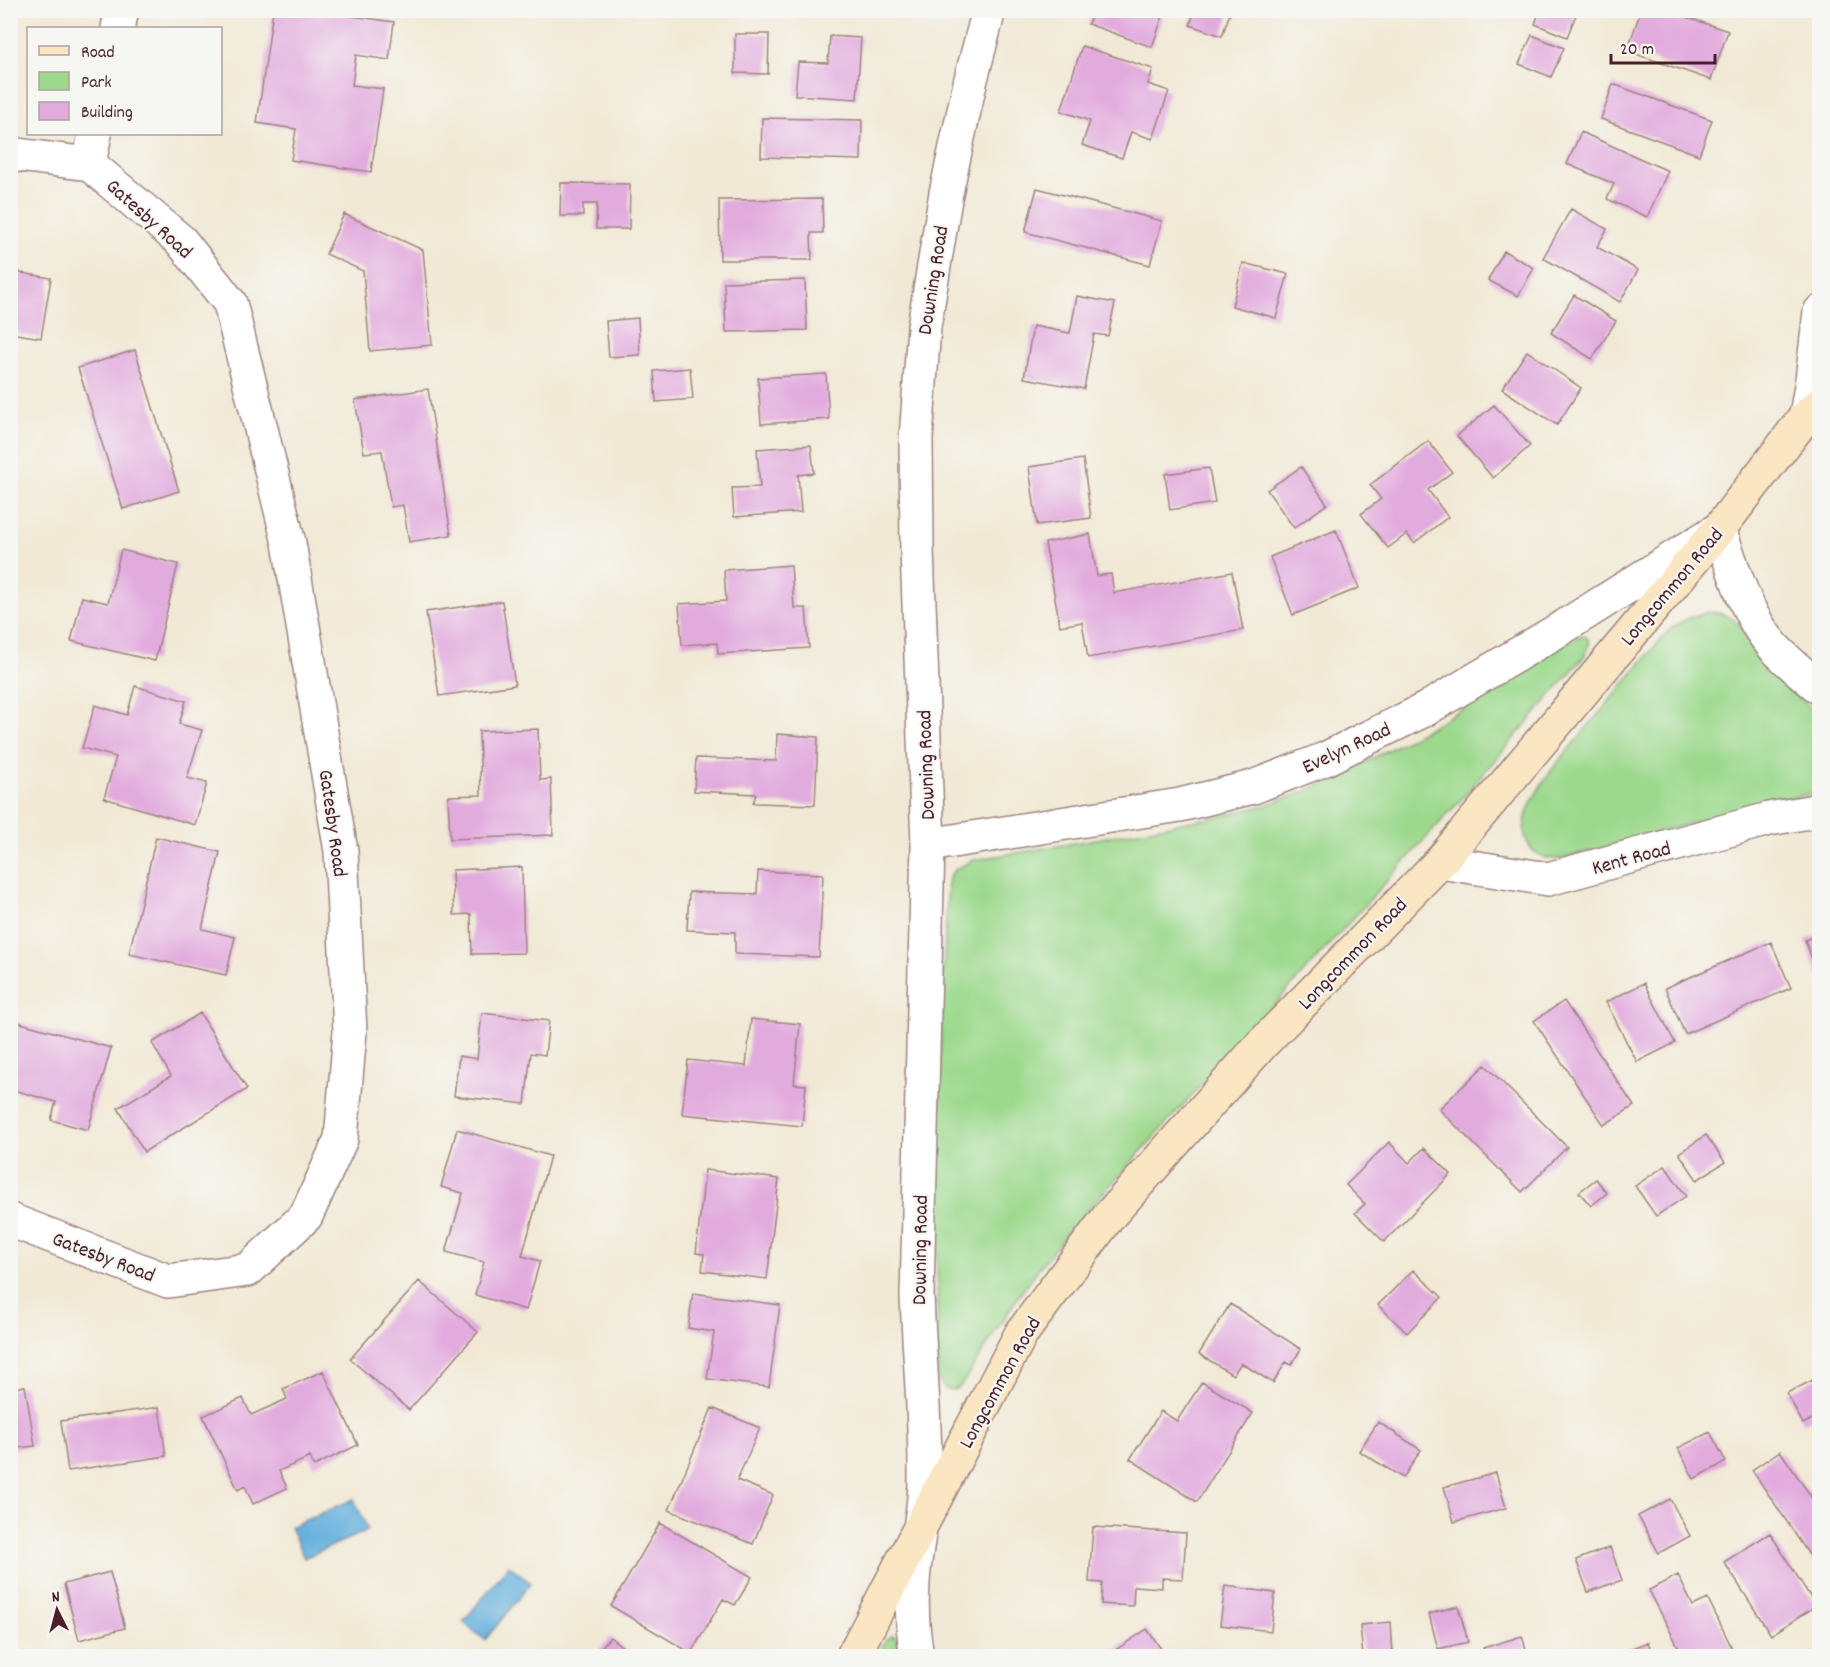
<svg xmlns="http://www.w3.org/2000/svg" width="1830" height="1667" viewBox="0 0 1830 1667" font-family="Dekko,sans-serif">
<style>
.green{fill:#9cd98d;stroke:#737c5c;stroke-width:1.5}
.water{fill:#66b1de;stroke:#586884;stroke-width:1.5}
.building{fill:#e2abde}
.lines{fill:none;stroke-linecap:round;stroke-linejoin:round}
.street-casing{stroke:#9e8480;stroke-width:36}
.secondary-casing{stroke:#9e8480;stroke-width:36}
.street{stroke:#fff;stroke-width:33}
.secondary{stroke:#fbe6c3;stroke-width:33}
.labels{text-anchor:middle;stroke-width:4.5;stroke-linejoin:round;paint-order:stroke}
.street-label{font-size:21px;fill:#4a1f2b;stroke:#f6f6f2}
</style>
<rect width="100%" height="100%" fill="#f6f6f2"/>
<filter id="ink" filterUnits="userSpaceOnUse"><feTurbulence type="fractalNoise" baseFrequency=".0167" numOctaves="2"/><feDisplacementMap in="SourceGraphic" scale="12" xChannelSelector="R" yChannelSelector="G"/><feConvolveMatrix kernelMatrix="1 2 1 2 8 2 1 2 1" color-interpolation-filters="sRGB"/></filter>
<filter id="wash" filterUnits="userSpaceOnUse"><feTurbulence type="fractalNoise" baseFrequency=".008" numOctaves="4" result="noise"/><feDisplacementMap in="SourceGraphic" scale="24" xChannelSelector="R" yChannelSelector="G"/><feGaussianBlur stdDeviation="1.35" result="paint"/><feColorMatrix in="noise" values="0 0 0 0 0 0 0 0 0 0 0 0 0 0 0 0 0 1.4 0 .05"/><feComposite in="paint" operator="in"/></filter>
<g filter="url(#wash)">
<rect width="100%" height="100%" fill="#f1e9d5"/>
<path class="green" d="M1709 612C1749 614 1743 645 1765 668 1781 685 1800 700 1819 713V792L1750 807 1561 859C1549 859 1540 858 1531 848 1512 824 1540 786 1554 767L1669 630C1682 620 1693 615 1709 612Z
M1582 635C1601 642 1578 663 1571 672L1456 805 1075 1224 1041 1265 1016 1300 960 1387C950 1392 943 1390 938 1380 936 1215 938 1050 948 884L950 875 956 869 973 860 1069 844 1230 814 1266 805 1306 791 1351 770 1407 740 1469 705 1562 644Z
M892 1636H895L899 1642 900 1656H878L886 1639Z"/>
<path class="water" d="M354 1499 368 1530 304 1558 290 1527Z
M509 1565 531 1583 485 1640 463 1622Z"/>
<g id="blocks">
<path class="building" d="M273 10H309L394 22 389 60 356 55 352 85 383 89 371 172 291 160 296 129 257 123Z
M1093 10H1165L1152 47 1088 24Z
M1195 10H1231L1222 36 1190 25Z
M1540 10H1578L1567 37 1535 24Z
M1641 10H1665L1728 31 1711 80 1627 51Z
M735 34H769L768 74 735 73Z
M1532 35 1564 48 1551 77 1519 64Z
M830 36 861 38 857 99 795 95 798 62 828 63Z
M1082 46 1153 69 1148 84 1169 91 1153 139 1131 132 1122 158 1082 145 1090 121 1061 111Z
M1613 84 1712 120 1699 155 1601 119Z
M762 118 862 120 861 160 761 157Z
M1581 132 1668 171 1647 217 1607 199 1614 184 1567 164Z
M561 183 630 184 629 229H596L597 204H583V216H560Z
M1037 188 1162 221 1150 265 1025 232Z
M822 199 823 233H811L812 260H720L719 200Z
M1571 209 1607 229 1597 247 1638 270 1620 302 1543 258Z
M344 214 423 250 432 345 370 351 363 271 326 254Z
M1504 251 1534 268 1518 296 1488 280Z
M1243 263 1288 274 1276 318 1232 306Z
M10 271 51 278 41 338 10 333Z
M805 280 807 330 726 332 724 282Z
M1574 295 1616 321 1592 359 1551 333Z
M1077 296 1115 303 1108 336 1094 334 1084 389 1024 378 1033 326 1070 333Z
M638 318 640 355 609 357 606 321Z
M135 350 179 491 123 509 78 368Z
M1527 351 1581 388 1557 425 1502 389Z
M690 368 693 399 656 402 654 371Z
M826 374 829 419 761 424 758 378Z
M428 389 451 535 409 542 403 505 391 507 382 451 364 453 355 400Z
M1494 405 1530 446 1493 478 1457 436Z
M1428 441 1452 472 1428 490 1448 517 1414 543 1407 534 1388 548 1361 514 1381 499 1370 485Z
M811 445 814 473 798 475 801 512 734 517 732 488 760 487 757 449Z
M1083 459 1091 518 1037 525 1029 467Z
M1301 467 1327 504 1294 528 1267 490Z
M1209 468 1215 503 1170 510 1165 474Z
M1336 530 1359 588 1293 615 1270 557Z
M1090 534 1097 576 1111 574 1114 593 1232 572 1243 630 1088 658 1082 622 1060 626 1045 543Z
M121 550 178 564 155 661 71 641 82 597 108 603Z
M791 565 794 608H806L809 648 718 654 717 643 682 645 679 604 726 601 724 570Z
M502 601 515 685 439 696 426 612Z
M135 686 186 701 179 724 202 730 187 778 207 783 195 825 104 798 116 757 82 748 95 705 127 715Z
M538 729 540 780 551 779 553 835 450 839 448 796 481 795 479 731Z
M777 734 818 737 815 805 753 803 756 794 694 791 696 758 776 761Z
M156 837 220 852 202 929 235 937 226 975 129 954Z
M522 867 524 953 472 954 471 914 454 915 452 870Z
M758 871 823 874 819 957 735 954V932L687 930 689 892 757 894Z
M1820 934V978H1819L1805 940Z
M1771 942 1791 988 1685 1034 1665 988Z
M1644 983 1675 1043 1637 1062 1606 1002Z
M1564 1001 1634 1106 1604 1125 1534 1021Z
M200 1013 247 1089 144 1152 118 1108 171 1076 152 1043Z
M482 1013 549 1021 545 1055 531 1053 525 1104 454 1096 459 1056 477 1059Z
M751 1019 800 1024 794 1084 806 1085 802 1126 682 1114 688 1060 746 1066Z
M10 1020 111 1048 88 1130 51 1120 56 1102 10 1089Z
M1485 1065 1567 1147 1522 1192 1439 1109Z
M457 1129 550 1156 522 1256 540 1261 526 1310 475 1295 484 1262 446 1252 463 1193 441 1187Z
M1706 1135 1725 1162 1697 1180 1679 1153Z
M1389 1142 1409 1163 1424 1148 1451 1174 1384 1242 1355 1213 1365 1204 1346 1185Z
M1665 1166 1686 1196 1656 1216 1635 1186Z
M705 1170 779 1179 767 1279 702 1271 704 1254 696 1253Z
M1596 1179 1607 1193 1591 1206 1579 1192Z
M1413 1270 1442 1297 1407 1333 1378 1305Z
M419 1281 478 1332 409 1410 350 1359Z
M693 1293 780 1305 769 1387 707 1379 714 1332 688 1328Z
M1230 1304 1301 1349 1291 1365 1286 1362 1273 1383 1241 1363 1233 1375 1199 1354Z
M323 1371 358 1445 314 1466 310 1457 279 1471 287 1488 253 1504 245 1486 238 1490 203 1416 243 1398 251 1415 287 1399 283 1389Z
M1819 1377 1820 1415 1803 1424 1787 1393Z
M1202 1382 1253 1413 1197 1502 1130 1459 1161 1411 1177 1421Z
M25 1386 35 1446 10 1449V1389Z
M159 1407 166 1456 68 1471 61 1421Z
M712 1408 760 1428 737 1480 773 1495 753 1544 669 1510Z
M1378 1422 1421 1450 1403 1478 1359 1451Z
M1710 1432 1726 1462 1694 1479 1678 1448Z
M1780 1451 1814 1501 1820 1497V1571L1752 1470Z
M1496 1473 1506 1508 1454 1522 1444 1487Z
M1670 1499 1690 1536 1659 1553 1638 1516Z
M660 1523 752 1577 735 1605 723 1599 691 1653 611 1606Z
M1093 1527 1186 1533 1183 1579 1162 1578V1588L1134 1586 1133 1606 1101 1604 1102 1583 1089 1582Z
M1770 1533 1816 1606 1771 1635 1724 1562Z
M1610 1547 1622 1580 1588 1592 1576 1560Z
M110 1572 125 1628 79 1640 64 1584Z
M1678 1575 1693 1606 1708 1599 1733 1650 1719 1656H1683L1649 1590Z
M1225 1586 1275 1593 1271 1631 1220 1625Z
M1458 1606 1468 1642 1438 1649 1429 1614Z
M1391 1622 1393 1656H1363L1360 1625Z
M1147 1629 1166 1656H1107Z
M1522 1636 1528 1656H1485L1483 1648Z
M610 1637 634 1656H594Z
M1648 1642 1653 1656H1611Z"/>
</g>
</g>
<g filter="url(#ink)">
<use href="#blocks" fill-opacity="0" stroke="#9e8480" stroke-width="1.5"/>
<g class="lines">
<g class="street-casing">
<path id="street" d="M118 28 122 10
M10 154 89 164 95 134
M1806 416 1812 380 1820 312
M928 845 1180 805 1253 787 1325 759 1426 709 1565 626 1719 529C1734 569 1745 615 1774 647 1788 662 1804 675 1820 688
M1440 862 1548 879 1769 819 1820 810
M10 1220 168 1281 248 1270 306 1216 341 1139 350 1031 341 851 289 543 230 303 181 241 89 164
M917 1656C912 1628 911 1599 914 1570 917 1541 924 1513 925 1483 926 1420 919 1358 917 1295L928 845 917 550 916 439 924 327 946 193 970 83 989 10"/>
</g>
<g class="secondary-casing">
<path id="secondary" d="M853 1656 1021 1334 1109 1216 1262 1044 1440 862 1719 529 1806 416 1820 404"/>
</g>
<use href="#street" class="street"/>
<use href="#secondary" class="secondary"/>
</g>
</g>
<g class="labels">
<g class="street-label">
<text transform="translate(150 218) rotate(42)" y="7">Gatesby Road</text>
<text transform="translate(932 280) rotate(-81)" y="7">Downing Road</text>
<text transform="translate(1671 586) rotate(-50)" y="7">Longcommon Road</text>
<text transform="translate(1346 747) rotate(-25)" y="7">Evelyn Road</text>
<text transform="translate(925 765) rotate(-92)" y="7">Downing Road</text>
<text transform="translate(334 823) rotate(82)" y="7">Gatesby Road</text>
<text transform="translate(1631 857) rotate(-15)" y="7">Kent Road</text>
<text transform="translate(1352 953) rotate(-46)" y="7">Longcommon Road</text>
<text transform="translate(919 1250) rotate(-89)" y="7">Downing Road</text>
<text transform="translate(104 1256) rotate(21)" y="7">Gatesby Road</text>
<text transform="translate(999 1382) rotate(-61)" y="7">Longcommon Road</text>
</g>
</g>
<rect width="1830" height="1667" fill="none" stroke="#f6f6f2" stroke-width="36"/>
<rect x="27" y="27" width="195" height="108" fill="#f6f6f2" stroke="#b1a0a2" stroke-width="1.5"/>
<rect x="39" y="46" width="30" height="9" fill="#fbe6c3" stroke="#b1a0a2" stroke-width="1.5"/>
<text x="81" y="57" font-size="18" fill="#4a1f2b">Road</text>
<rect x="39" y="72" width="30" height="18" fill="#9cd98d" stroke="#b1a0a2" stroke-width="1.5"/>
<text x="81" y="87" font-size="18" fill="#4a1f2b">Park</text>
<rect x="39" y="102" width="30" height="18" fill="#e2abde" stroke="#b1a0a2" stroke-width="1.5"/>
<text x="81" y="117" font-size="18" fill="#4a1f2b">Building</text>
<g transform="translate(57 1610) rotate(354)" stroke="#f6f6f2" stroke-width="4.5" paint-order="stroke">
<path d="M0-4.5L10 22L0 15L-10 22Z" fill="#4a1f2b"/>
<text y="-9" font-size="16" font-weight="bold" text-anchor="middle" fill="#4a1f2b">N</text>
</g>
<path d="M1611 54v9h104v-9" fill="none" stroke="#4a1f2b" stroke-width="3"/>
<text x="1620" y="54" font-size="18" fill="#4a1f2b" stroke="#f6f6f2" stroke-width="4.5" paint-order="stroke">20 m</text>
</svg>
